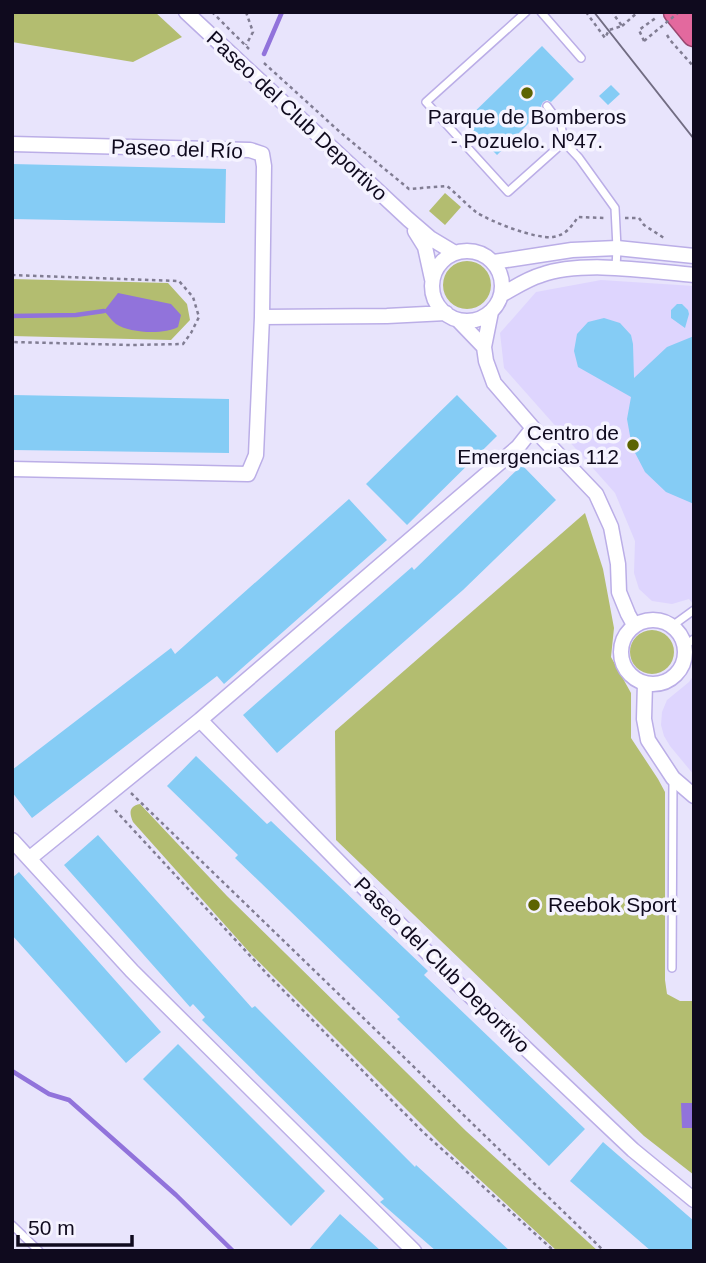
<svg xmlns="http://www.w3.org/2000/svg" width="706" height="1263" viewBox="0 0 706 1263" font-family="Helvetica,sans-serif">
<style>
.built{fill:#ded5fe}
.green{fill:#b3bd70}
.water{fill:#9173db}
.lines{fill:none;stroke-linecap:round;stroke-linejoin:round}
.stream{stroke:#9173db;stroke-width:4.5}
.building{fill:#85ccf5}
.lane-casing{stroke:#bbaee7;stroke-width:10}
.street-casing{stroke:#bbaee7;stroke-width:17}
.highway-casing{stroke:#994871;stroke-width:27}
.path{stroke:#817d93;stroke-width:2.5;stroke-dasharray:3.5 3.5;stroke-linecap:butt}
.lane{stroke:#fff;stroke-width:7}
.street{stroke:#fff;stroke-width:14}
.highway{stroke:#e3699e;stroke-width:24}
.tram{stroke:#726d83;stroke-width:2}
.path-bridge{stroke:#817d93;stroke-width:2.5;stroke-dasharray:3.5 3.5;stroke-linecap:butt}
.poi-dot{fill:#5d6402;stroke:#f5f3ff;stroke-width:2.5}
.labels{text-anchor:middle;stroke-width:7;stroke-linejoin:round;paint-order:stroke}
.street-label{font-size:21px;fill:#0f0a1e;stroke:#f5f3ff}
.poi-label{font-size:21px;fill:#0f0a1e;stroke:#f5f3ff}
</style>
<rect width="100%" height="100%" fill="#e8e4fc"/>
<path class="built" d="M601 280 694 286V605L689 599 672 604 652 601 639 589 634 573 635 541 615 493 504 368 500 333 536 292Z
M694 675V775L670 746 664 736 661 725 662 712 667 700 689 682Z"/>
<path class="green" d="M12 12H155L182 37 133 62 12 42Z
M445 193 461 207 445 225 429 211Z
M443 285a24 24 0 1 1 48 0a24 24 0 1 1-48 0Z
M12 279 168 283 187 304 190 320 171 340 12 336Z
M585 513 603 569 614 628 611 657 631 693V738L658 779 665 792V980L667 994 680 1001H694V1175L644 1136 336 840 335 731Z
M630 652a22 22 0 1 1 44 0a22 22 0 1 1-44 0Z
M140 804 227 896 466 1131 598 1251H557L440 1143 250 953 133 822C129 813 129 806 140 804Z"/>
<path class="water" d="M118 293 171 304 181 315 178 327C164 335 129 333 116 324 112 321 108 315 104 311Z
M681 1103H694V1128H682Z"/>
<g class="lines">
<path class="stream" d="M264 54 282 12
M12 316 76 315 104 311
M12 1071 49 1094 69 1100 176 1195 233 1251"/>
</g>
<path class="building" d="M542 46 574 79 551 102 547 100 543 102 541 106 542 110 497 155 464 122Z
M611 85 620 94 608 105 599 96Z
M12 164 226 169 225 223 12 219Z
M677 304H682L688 310 689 314 685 328 671 318V310Z
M604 318 620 323 631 335 633 344 634 378 667 347 694 336V504L666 492 645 472 632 447 627 419 631 397 578 367 574 351 577 334 588 322Z
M12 395 229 399V453L12 450Z
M457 395 497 436 407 525 366 484Z
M522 465 556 500 463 590 277 753 243 715 412 567 414 570Z
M349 499 387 540 224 684 217 676 32 818 12 792V770L171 648 175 654Z
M196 756 267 824 271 821 428 971 424 975 585 1129 549 1166 397 1019 400 1017 235 858 238 855 167 786Z
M98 835 252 1008 255 1006 415 1167 416 1165 510 1251H436L380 1202 384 1199 202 1020 205 1017 193 1004 190 1007 64 865Z
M19 872 161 1032 126 1063 12 935V878Z
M178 1044 325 1191 291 1226 143 1079Z
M603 1142 694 1221V1251H651L570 1181Z
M340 1214 381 1251H308Z"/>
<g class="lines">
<g class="lane-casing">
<path id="lane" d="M526 12 426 102 508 192 564 142 579 158 615 208 617 248 616 268
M541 12 581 58
M547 106 561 125 564 142
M672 626 694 610
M685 645 694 639
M672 968 673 779
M12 1225 39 1251"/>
</g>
<g class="street-casing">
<path id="street" d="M186 12 408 219 430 238 455 253
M12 144 250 150 262 154 264 166 262 317 256 455 248 474 12 469
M415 231 425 247 432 279
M432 286a35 35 0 1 1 70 0a35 35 0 1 1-70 0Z
M494 262 572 250 617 248 694 256
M501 295C514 288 527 279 541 275 583 260 649 271 694 275
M491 312 484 347 486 361 494 383 533 428 596 494 611 527 618 564 619 592 628 614 634 625
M262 317 387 316 446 313
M458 320 484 347
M621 652a32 32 0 1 1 64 0a32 32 0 1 1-64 0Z
M645 683 644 719 648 740 673 778 694 796
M200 720 461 987 633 1150 694 1200
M12 840 132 971 414 1251
M30 858 200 720 518 447 533 428"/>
</g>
<g class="highway-casing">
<path id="highway" d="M676 12 694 34"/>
</g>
<path class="path" d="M212 12 249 49
M246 12 253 32 246 45
M586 12 605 38 609 30 622 26 612 12
M622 26 638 12
M667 35 670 40 694 67
M644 41 639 30 657 17
M264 63 341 133 409 189 447 186C457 194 466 204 476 212 491 222 535 239 553 237 566 235 572 226 578 217L604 218
M625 218H639L644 225 664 238
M12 275 179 281 193 297 199 317 191 333 183 344 131 345 12 342
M131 793 604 1251
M115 810 267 974 423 1132 554 1251"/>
<use href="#lane" class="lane"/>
<use href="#street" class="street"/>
<use href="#highway" class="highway"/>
<path class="tram" d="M594 12 694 139"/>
<path class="path-bridge" d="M644 41 679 12"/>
</g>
<g class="poi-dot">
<circle cx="527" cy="93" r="7"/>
<circle cx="633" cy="445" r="7"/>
<circle cx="534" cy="905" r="7"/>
</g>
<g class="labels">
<g class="street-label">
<text transform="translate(297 116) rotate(43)" y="7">Paseo del Club Deportivo</text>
<text transform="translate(177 149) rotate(2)" y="7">Paseo del Río</text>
<text transform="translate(442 965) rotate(45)" y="7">Paseo del Club Deportivo</text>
</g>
<g class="poi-label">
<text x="527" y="124">Parque de Bomberos<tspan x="527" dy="24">- Pozuelo. Nº47.</tspan></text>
<text x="619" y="440" text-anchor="end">Centro de<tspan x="619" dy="24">Emergencias 112</tspan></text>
<text x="548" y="912" text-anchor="start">Reebok Sport</text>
</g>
</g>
<rect width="706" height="1263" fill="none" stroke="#0f0a1e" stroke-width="28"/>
<path d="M18 1235v10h114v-10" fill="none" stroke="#0f0a1e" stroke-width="3.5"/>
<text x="28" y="1235" font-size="21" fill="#0f0a1e" stroke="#f5f3ff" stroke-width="5" paint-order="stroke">50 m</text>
</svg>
